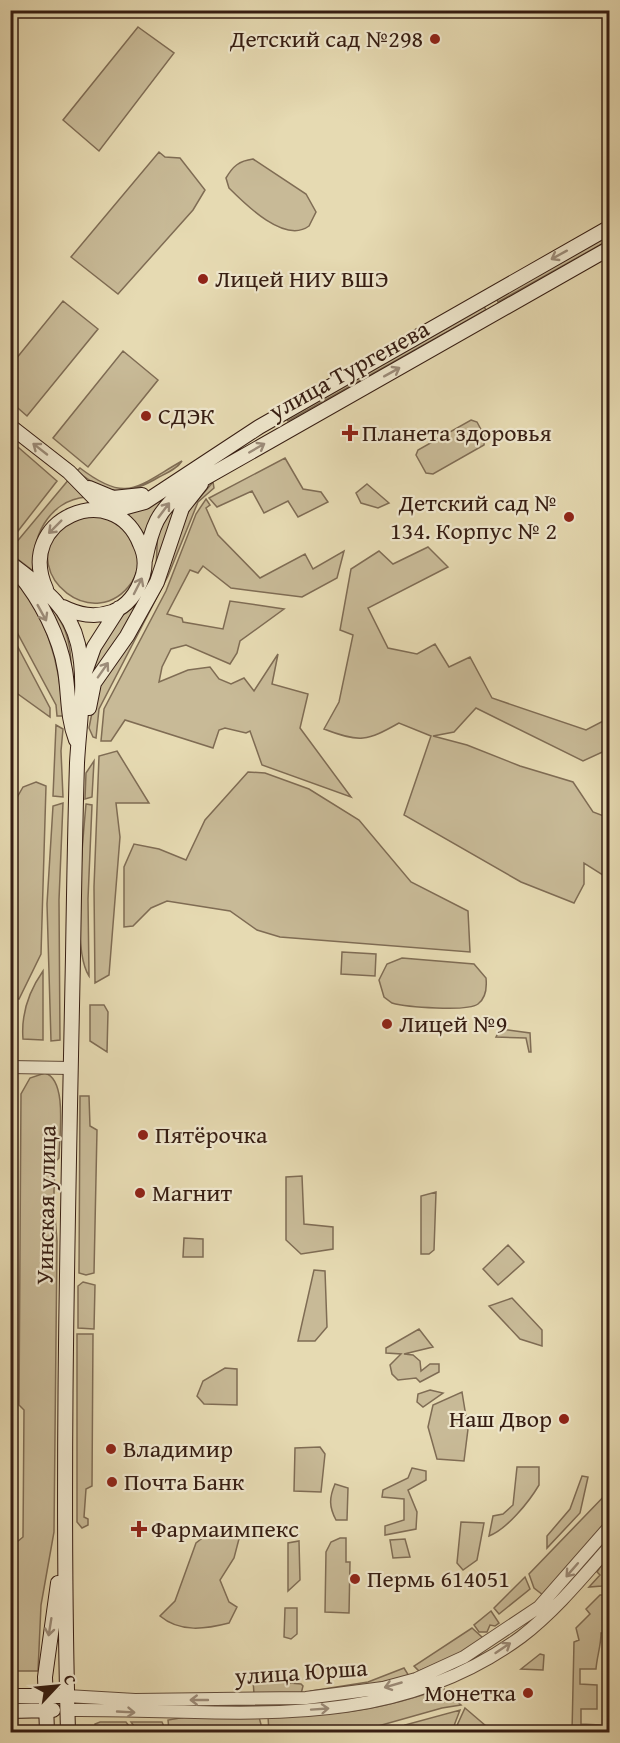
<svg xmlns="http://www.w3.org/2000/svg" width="620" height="1743" viewBox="0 0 620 1743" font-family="'Gentium Book Plus',serif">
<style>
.green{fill:#c8ba97;stroke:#7f6c54;stroke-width:1.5}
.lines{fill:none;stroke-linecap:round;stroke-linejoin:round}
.tertiary-casing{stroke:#624c3a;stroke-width:14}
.secondary-casing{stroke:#361d12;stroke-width:16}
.tertiary{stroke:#efe7cd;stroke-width:12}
.secondary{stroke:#efe7cd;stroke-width:14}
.oneway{stroke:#9c8c79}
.poi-dot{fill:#8f2418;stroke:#efe7cd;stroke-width:2}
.labels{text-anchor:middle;stroke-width:4.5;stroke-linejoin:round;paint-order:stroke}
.poi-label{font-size:24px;fill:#361d12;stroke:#efe7cd;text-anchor:start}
.street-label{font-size:24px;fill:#361d12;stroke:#efe7cd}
</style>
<rect width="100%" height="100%" fill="#e6dab2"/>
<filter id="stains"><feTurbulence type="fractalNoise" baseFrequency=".00333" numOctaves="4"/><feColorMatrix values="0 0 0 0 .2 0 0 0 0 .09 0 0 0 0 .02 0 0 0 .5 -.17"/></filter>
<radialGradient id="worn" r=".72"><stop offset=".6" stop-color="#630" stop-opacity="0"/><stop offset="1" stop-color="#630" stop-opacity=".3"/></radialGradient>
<path class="green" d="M138 27 174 53 99 151 63 120Z
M159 152 165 157 180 158 205 190 193 210 118 294 71 257Z
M253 159 306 194 316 212 309 226C285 244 246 205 229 188L226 178C233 166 239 161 253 159Z
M609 233V240L498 302 496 297Z
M63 301 98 329 27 416 11 402V365Z
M483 305 486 310 288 421 285 416Z
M123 351 158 380 88 467 53 438Z
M471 420 477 422 485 437 484 445 433 474 426 473 416 455 418 450Z
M11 441 57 481 11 540Z
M285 458 303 489 321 492 328 502 298 517 288 501 264 513 252 491 217 507 209 498Z
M182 461C177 469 167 473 159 477 126 497 106 495 77 471L80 468C127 504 136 487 182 461Z
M70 478 86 497C49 500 28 540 36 573L11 554 10 550Z
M213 482 214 488 198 502 168 576 99 709 96 738 93 737 89 728 96 692 190 509Z
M367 484 389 503 378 508 361 503 356 493Z
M175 489C159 503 152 515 145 535L127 515Z
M184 495 156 568 158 527Z
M206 499 210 505 206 508 218 535 260 578 305 554 313 569 344 551 337 578 302 597 231 588 203 566 198 573 190 570 167 614 182 618 183 622 223 629 230 601 284 609 240 641 237 653 230 664 186 645 171 649 162 667 159 682 188 670 210 667 219 679 231 684 244 678 254 691 278 654 272 684 308 694 300 728 351 797 262 765 250 731 246 733 225 728 219 730 213 748 125 720 111 741H101L104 709 166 591 196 514Z
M85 513 114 517C121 527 135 540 139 551 141 560 137 574 132 582 95 636 20 575 58 530 64 523 77 518 85 513Z
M428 547 448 567 368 608 388 648 417 654 435 644 449 667 470 657 492 698 586 730 609 718V749L583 761 476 708 454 732 433 736 467 745 520 766 573 782 593 812 609 818V879L584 863V884L574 903 521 882 404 815 431 736 399 723C367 741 360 743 324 729L339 702 353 635 340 630 351 569 379 551 393 564Z
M10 572C46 614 60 661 63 716H57L56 705 11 621Z
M145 592 128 628 95 672C88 644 128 611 145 592Z
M44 595C63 623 72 636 71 672Z
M10 632 50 708V717L11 689 16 674V665L11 655Z
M56 725 63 729 61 751 63 797 53 796Z
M117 751 149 803H116L120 837 109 975 95 983 94 887 99 756Z
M94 761 92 797 85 799 86 773Z
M248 772 265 773 309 789 359 820 411 882 468 911 470 952 280 937 257 930 230 911 167 901 151 908 133 926 124 927V867L134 844 159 849 186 860 205 820Z
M36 782 46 786 41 954 19 999 10 996 11 808 23 787Z
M63 803 59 900 60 1040 51 1041 47 904 53 806Z
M86 804 92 805 88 899 89 976C71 949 83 840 86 804Z
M342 952 376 954 375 976 341 974Z
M402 958 474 964 486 978C487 988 486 998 478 1004 467 1012 406 1007 392 1003L384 997 379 980 387 964Z
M43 971V1040L23 1039C21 1014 29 991 43 971Z
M90 1005H104L108 1012 107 1052 90 1041Z
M500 1029 530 1033 531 1052H529L526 1038 496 1037Z
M45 1073C68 1080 59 1137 59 1158L56 1161C52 1189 55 1214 57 1241L54 1532 41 1605 38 1671H16L17 1542 23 1537 24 1410 19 1405 21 1094 30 1078Z
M80 1096H89L90 1126 97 1130 94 1273 86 1275 79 1273Z
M302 1176 304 1224 333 1227V1249L301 1254 286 1240V1177Z
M436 1192 434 1250 429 1254H421V1196Z
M184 1238 203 1239V1257H183Z
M508 1245 524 1262 498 1285 483 1269Z
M314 1270 325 1271 327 1327 315 1341H298Z
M83 1282 95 1285 94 1329 78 1328V1286Z
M512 1298 542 1330V1346L520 1339 489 1306Z
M419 1329 433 1347 404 1354 413 1355 420 1361 421 1371 430 1364H439V1372L420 1382 416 1378 398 1380 392 1374 390 1365 401 1354 386 1353V1348Z
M77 1334H93L92 1486 86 1489 84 1517 88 1519V1525L82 1528 77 1522Z
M225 1368 237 1369V1405L204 1404 197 1396 203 1381Z
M430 1390 443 1393 423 1407 417 1402 418 1394Z
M462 1392 468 1429 464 1461 437 1459 428 1427 433 1405Z
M320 1447 325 1454 321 1492 294 1491 295 1448Z
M517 1467H539V1485C529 1502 507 1529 489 1536L493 1516 503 1514 513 1505Z
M412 1468 426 1471V1480L408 1490 417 1512 416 1529 385 1535V1526L404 1520V1499L382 1497 383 1490 408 1478Z
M582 1476 588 1477 580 1513 547 1548V1536L570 1509Z
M335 1484 348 1488 347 1520H336C329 1507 329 1498 335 1484Z
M609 1491V1519L543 1595 534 1588 529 1574Z
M461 1522 484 1523 477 1560 463 1570 457 1563Z
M240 1535 234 1558 220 1580 229 1602 237 1607 229 1623C206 1629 180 1633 160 1616L175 1601 196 1543 205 1536Z
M340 1538H346V1562H350L349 1613 325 1612 326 1552 331 1542Z
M405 1539 410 1557 393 1558 390 1540Z
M299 1541 300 1580 288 1591V1543Z
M609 1553V1579L602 1586 589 1587 600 1575 597 1572Z
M525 1577 530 1589 499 1614 494 1608Z
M600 1595H609V1633H601C601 1646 597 1656 596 1669H580V1684L597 1685V1709H581V1724L600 1725V1732H572L574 1642 579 1640 576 1628 590 1614 586 1609Z
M285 1608H297V1634L291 1639 284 1637Z
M491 1611 499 1623 495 1626 490 1625 487 1632H479L474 1625Z
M472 1628 483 1638 464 1652 419 1671 414 1666Z
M540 1654 544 1655 543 1670 521 1669Z
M404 1668 409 1676 401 1679 313 1693 311 1691 368 1682Z
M253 1680 301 1684 303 1686 301 1694H254Z
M443 1688 461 1705 442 1708 357 1732H269L268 1717C337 1715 379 1711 443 1688Z
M465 1708 493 1732H454Z
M460 1710 452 1731 406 1728 405 1725Z
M186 1717H259L263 1732 169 1730 168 1720Z
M100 1722H126L132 1730H95V1724Z
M131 1722H162L165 1729 160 1731 137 1730Z"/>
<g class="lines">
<g class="tertiary-casing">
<path id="tertiary" d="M10 1067 70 1068
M67 1696 135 1700 306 1698 383 1688 416 1679 464 1657 539 1607 610 1526
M67 1710C226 1708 383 1738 521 1637 555 1611 582 1578 610 1546"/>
</g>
<g class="secondary-casing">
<path id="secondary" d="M10 426 69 472 108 512
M89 488 113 498 142 495
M108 512 145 502 259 427 610 227
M145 560C152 527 157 511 184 490L610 248
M10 563C40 586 69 605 78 644 87 683 79 723 77 763 75 828 74 892 73 956 68 1215 61 1474 68 1732
M19 574C40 599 60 637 65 670 69 694 67 717 76 740
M46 589C14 519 114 477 140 544 145 554 146 564 143 575 138 591 128 606 112 612 94 618 79 615 63 607
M84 675 94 647 119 608
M89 708 94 683 127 636 157 582 182 508 201 484
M10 1696H67
M10 1711 53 1710
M47 1732 45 1677 58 1583"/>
</g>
<use href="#tertiary" class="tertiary"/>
<use href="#secondary" class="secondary"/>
</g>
<defs><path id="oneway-shaft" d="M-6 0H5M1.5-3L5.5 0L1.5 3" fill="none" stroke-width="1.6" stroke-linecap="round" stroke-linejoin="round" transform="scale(1.5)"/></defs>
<g class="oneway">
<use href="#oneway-shaft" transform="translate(559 255) rotate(151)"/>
<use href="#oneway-shaft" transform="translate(392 372) rotate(-29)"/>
<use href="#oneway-shaft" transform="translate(257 448) rotate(-30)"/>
<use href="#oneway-shaft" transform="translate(40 449) rotate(-142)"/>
<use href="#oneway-shaft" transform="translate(164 510) rotate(-53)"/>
<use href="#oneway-shaft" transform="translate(55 527) rotate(135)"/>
<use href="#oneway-shaft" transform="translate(138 586) rotate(-63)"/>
<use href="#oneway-shaft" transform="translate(42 613) rotate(61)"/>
<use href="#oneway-shaft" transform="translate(103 670) rotate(-55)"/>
<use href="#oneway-shaft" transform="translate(572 1570) rotate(131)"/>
<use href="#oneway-shaft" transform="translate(50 1627) rotate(99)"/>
<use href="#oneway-shaft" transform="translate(503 1648) rotate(-34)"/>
<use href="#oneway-shaft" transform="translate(393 1685) rotate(164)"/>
<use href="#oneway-shaft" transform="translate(199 1700) rotate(-180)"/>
<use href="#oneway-shaft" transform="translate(320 1709) rotate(-4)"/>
<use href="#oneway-shaft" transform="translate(126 1712) rotate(3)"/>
</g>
<g class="poi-dot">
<circle cx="435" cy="39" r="6"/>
<circle cx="203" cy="279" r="6"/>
<circle cx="146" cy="416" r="6"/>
<path d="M347 424h6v6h6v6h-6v6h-6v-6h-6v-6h6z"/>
<circle cx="569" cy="517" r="6"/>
<circle cx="387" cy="1024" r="6"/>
<circle cx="143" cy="1135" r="6"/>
<circle cx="140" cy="1193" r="6"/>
<circle cx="564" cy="1419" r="6"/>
<circle cx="111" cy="1449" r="6"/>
<circle cx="112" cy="1482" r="6"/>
<path d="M136 1520h6v6h6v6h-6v6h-6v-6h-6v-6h6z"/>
<circle cx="355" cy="1579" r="6"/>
<circle cx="528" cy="1693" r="6"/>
</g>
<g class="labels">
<g class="poi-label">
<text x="423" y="47" text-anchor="end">Детский сад №298</text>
<text x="215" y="287">Лицей НИУ ВШЭ</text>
<text x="158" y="424">СДЭК</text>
<text x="362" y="441">Планета здоровья</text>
<text x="557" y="511" text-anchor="end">Детский сад №<tspan x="557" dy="28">134. Корпус № 2</tspan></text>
<text x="399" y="1032">Лицей №9</text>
<text x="155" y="1143">Пятёрочка</text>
<text x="152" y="1201">Магнит</text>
<text x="552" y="1427" text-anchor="end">Наш Двор</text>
<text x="123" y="1457">Владимир</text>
<text x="124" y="1490">Почта Банк</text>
<text x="151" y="1537">Фармаимпекс</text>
<text x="367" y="1587">Пермь 614051</text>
<text x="516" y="1701" text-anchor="end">Монетка</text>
</g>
<g class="street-label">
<text transform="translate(349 370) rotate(-29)" y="8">улица Тургенева</text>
<text transform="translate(46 1205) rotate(-89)" y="8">Уинская улица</text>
<text transform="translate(301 1672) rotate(-4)" y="8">улица Юрша</text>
</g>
</g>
<rect width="620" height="1743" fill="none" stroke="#e6dab2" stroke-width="36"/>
<rect x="12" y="12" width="596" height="1719" fill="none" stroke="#361d12" stroke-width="3"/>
<rect x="18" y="18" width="584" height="1707" fill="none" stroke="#361d12" stroke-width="1.5"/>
<g transform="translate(57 1686) rotate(64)" stroke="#efe7cd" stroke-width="4.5" paint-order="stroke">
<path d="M0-4.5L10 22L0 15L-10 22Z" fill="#361d12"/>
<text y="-9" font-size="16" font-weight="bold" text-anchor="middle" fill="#361d12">С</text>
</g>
<rect width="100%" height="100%" filter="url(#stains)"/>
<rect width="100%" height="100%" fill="url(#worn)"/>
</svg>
